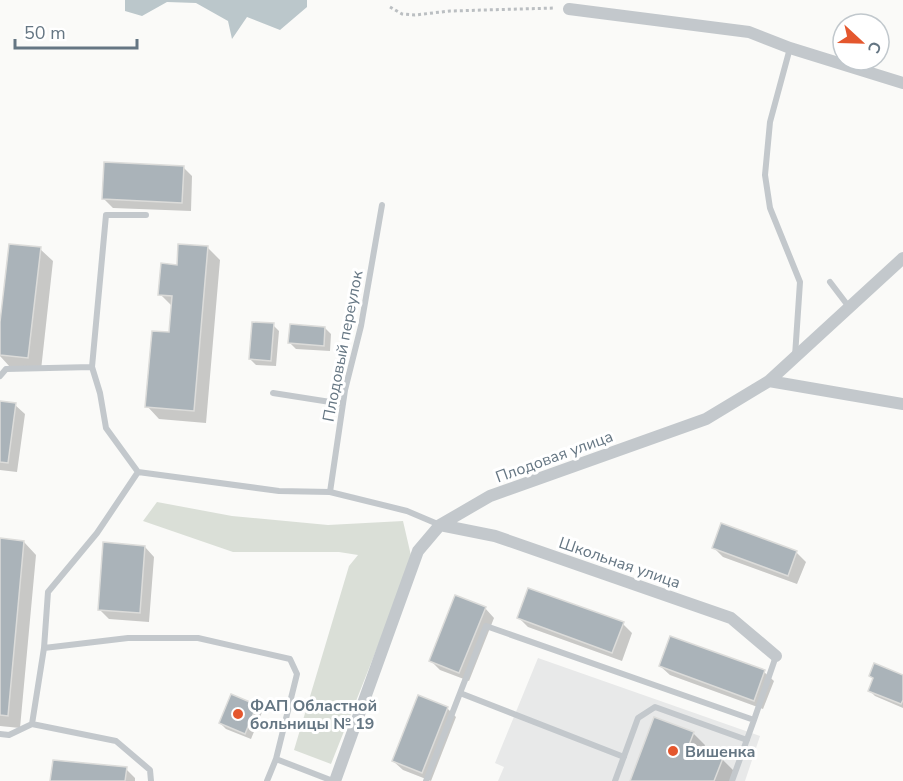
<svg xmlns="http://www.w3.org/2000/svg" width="903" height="781" viewBox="0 0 903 781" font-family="'Nunito Sans',sans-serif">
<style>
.built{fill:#e8e9e9}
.green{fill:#dadfd7}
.water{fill:#bbc7cb}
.shadow{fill:#0003}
.building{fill:#aab3b9;stroke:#dcdcda;stroke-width:1.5}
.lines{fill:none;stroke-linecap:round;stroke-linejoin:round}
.path{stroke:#bbbfc2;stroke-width:3;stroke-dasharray:3 3;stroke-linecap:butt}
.service{stroke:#c3c8cc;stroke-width:6}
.minor{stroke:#c3c8cc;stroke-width:12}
.poi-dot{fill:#e4572e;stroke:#fff;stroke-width:2}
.labels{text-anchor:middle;stroke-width:6;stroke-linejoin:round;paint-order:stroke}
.street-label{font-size:16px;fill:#657683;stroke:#fff}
.poi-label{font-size:16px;font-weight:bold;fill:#657683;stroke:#fff;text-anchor:start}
</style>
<rect width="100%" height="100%" fill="#fafaf8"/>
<path class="built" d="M538 658 760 736 745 781H498L504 767 495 763Z"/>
<path class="green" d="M157 502 232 516 328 525 403 521 412 560 331 764 294 750 349 566 358 555 339 552H233L143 521Z"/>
<path class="water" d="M125 0H307V7L280 30 247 17 232 39 228 21 196 3 167 2 142 16 125 11Z"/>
<path class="shadow" d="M183 167 192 176 191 211 113 208 103 198Z
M208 248 220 260 206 423 159 419 147 406 170 334 173 307 160 294 178 266Z
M40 249 53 261 41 370 10 367 0 356V335Z
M273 325 279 331 276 366 256 365 250 359Z
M325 328 331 334 330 351 296 349 290 343Z
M0 403 15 405 25 414 17 472 0 470Z
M0 540 24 542 36 555 20 728 0 726Z
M145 547 154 557 149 622 109 619 99 609Z
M714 548 796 552 806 562 797 584 723 557Z
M485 608 494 618 469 681 440 670 431 661Z
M519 618 623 624 632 633 622 661 528 627Z
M660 666 764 672 774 681 763 709 670 675Z
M870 676H903V708L875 696 869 690 874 679Z
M256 706 262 712 251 739 226 729 220 723Z
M447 708 456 717 431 781 403 770 393 761Z
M693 733 705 745 703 752 722 759 734 771 731 781H632Z
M126 769 135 778V781H52Z"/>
<path class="building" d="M104 162 184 166 182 203 102 199Z
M9 244 41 247 28 358 0 355V322Z
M178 244 208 246 194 411 145 407 152 331 169 332 172 296 158 295 161 263 177 265Z
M252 322 274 323 271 361 249 359Z
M290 324 325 327 324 346 288 343Z
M0 401 16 403 8 463 0 462Z
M721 523 797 551 788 576 712 548Z
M0 538 24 541 8 716 0 715Z
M103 542 145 546 140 613 98 610Z
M528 588 624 622 612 653 517 618Z
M455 595 486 607 459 673 429 661Z
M670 636 765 670 754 701 659 666Z
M874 663 903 675V700L901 704 868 691 873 678 869 676Z
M231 694 257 705 245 734 219 723Z
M418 695 448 707 422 773 392 761Z
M654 717 694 732 689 745 723 758 714 781H630Z
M53 760 127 767 125 781H50Z"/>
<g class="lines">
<path class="path" d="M390 7 402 14 415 15 450 11 555 8"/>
<path class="service" d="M790 48 770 122 765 175 770 208 800 282 795 356
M830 282 849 307
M0 376 6 369 92 367
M273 393 343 404
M138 472 279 491 330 492 407 511 440 525
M330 492 345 390 361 326 382 205
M44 648 128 638H198L290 659 297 674 276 759 267 781
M460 693 624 757
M32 724 44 648 48 592 97 533 138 472 106 428 100 393 92 367 106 215H146
M0 734 9 735 32 724 116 741 150 770 151 781
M276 759 333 781
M426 781 486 626 754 720 776 656
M615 781 638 718 655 707 747 740
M732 781 754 720"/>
<path class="minor" d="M569 9 749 32 790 48 903 83
M769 381 903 404
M440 525 495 536 731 618 776 656
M335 781 418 551 440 525 490 496 706 419 769 381 903 258"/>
</g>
<g class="poi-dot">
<circle cx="238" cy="714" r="6"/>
<circle cx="673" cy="751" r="6"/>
</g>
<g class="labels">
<g class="street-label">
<text transform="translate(342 346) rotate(-79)" y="6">Плодовый переулок</text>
<text transform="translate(554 456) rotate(-20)" y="6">Плодовая улица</text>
<text transform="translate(620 562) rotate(19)" y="6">Школьная улица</text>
</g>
<g class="poi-label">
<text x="250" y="711">ФАП Областной<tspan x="250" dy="18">больницы № 19</tspan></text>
<text x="685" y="757">Вишенка</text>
</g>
</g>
<g transform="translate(861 42) rotate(112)"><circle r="28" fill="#ffffff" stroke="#c1c8cd" stroke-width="1.5"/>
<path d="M0-4.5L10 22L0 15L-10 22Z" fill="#e4572e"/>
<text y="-9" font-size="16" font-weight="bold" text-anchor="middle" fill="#657683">С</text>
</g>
<path d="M15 39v9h122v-9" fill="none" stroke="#657683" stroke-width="3"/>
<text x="24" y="39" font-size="18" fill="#657683" stroke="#ffffff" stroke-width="4.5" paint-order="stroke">50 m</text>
</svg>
